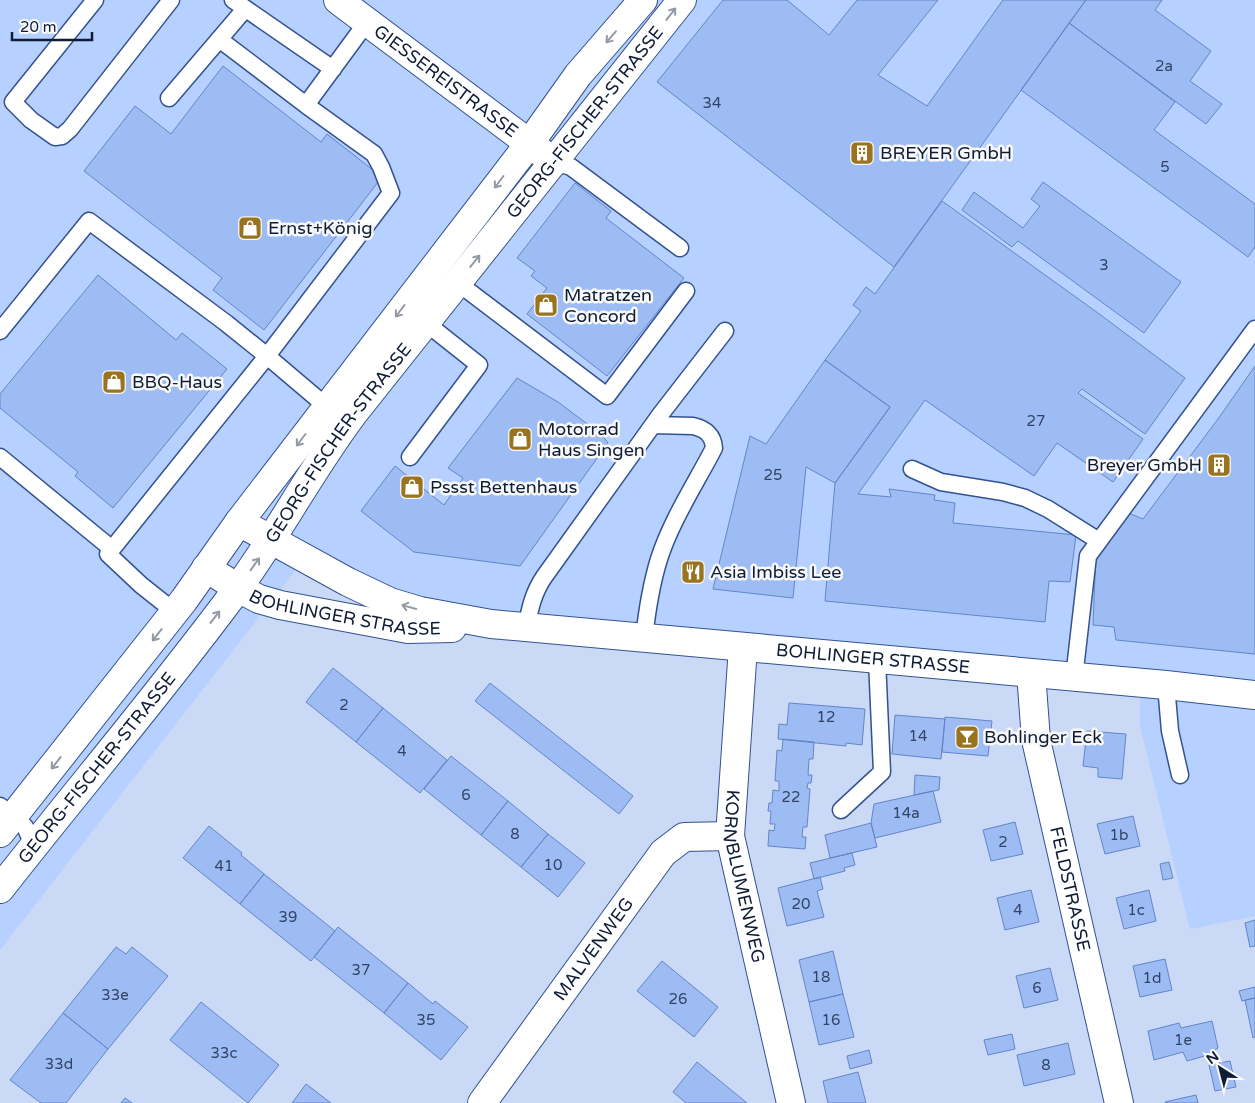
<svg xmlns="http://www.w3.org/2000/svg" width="1255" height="1103" viewBox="0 0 1255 1103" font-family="'Varela Round',sans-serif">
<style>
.built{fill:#b6d0ff}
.building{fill:#9ebcf4;stroke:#6385c8}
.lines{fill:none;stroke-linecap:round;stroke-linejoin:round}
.service-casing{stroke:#335290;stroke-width:19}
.minor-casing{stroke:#335290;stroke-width:30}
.tertiary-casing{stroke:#335290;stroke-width:30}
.secondary-casing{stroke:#335290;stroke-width:30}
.service{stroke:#fff;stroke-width:16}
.minor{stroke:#fff;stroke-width:28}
.tertiary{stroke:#fff;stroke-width:28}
.secondary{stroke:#fff;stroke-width:28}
.oneway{stroke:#9399a5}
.labels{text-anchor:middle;stroke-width:5;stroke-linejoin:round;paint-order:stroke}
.number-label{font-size:15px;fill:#324466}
.street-label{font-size:18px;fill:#0e1c36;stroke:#f9f9f9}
.poi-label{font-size:18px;fill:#0e1c36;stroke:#f9f9f9;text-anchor:start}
</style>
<rect width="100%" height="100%" fill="#c9d9f6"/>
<path class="built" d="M0 0H1255V916L1190 929 1140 726V683L491 624 305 558 0 950Z"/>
<path class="building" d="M723 0H787L829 35 857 0H938L878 75 927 106 1003 0H1086L894 267 657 82Z
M1086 0H1162L1155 10 1211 51 1190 81 1222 104 1206 124 1069 23Z
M1069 23 1175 102 1154 130 1255 204V247L1248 257 1021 90Z
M223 66 321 142 327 134 382 177 264 330 213 290 222 278 84 171 135 106 171 134Z
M1043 182 1181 282 1144 333 1018 241 1012 247 962 210 974 192 1023 228 1040 206 1031 199Z
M575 183 611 211 606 218 684 278 607 376 527 314 547 288 531 276 535 271 517 258Z
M942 201 1098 313 1185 378 1145 434 1082 389 1078 393 1143 439 1113 482 1057 443 1034 476 925 400 858 494 891 497 889 489 935 495 934 500 955 503 953 523 1076 535 1070 582 1049 581 1045 622 825 601 835 483 890 407 825 360 861 311 853 305 866 287 875 294Z
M98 275 176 340 182 333 227 369 113 508 75 476 78 472 0 408V394Z
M825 360 890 407 835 483 806 467 793 598 713 589 750 436 766 444Z
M1255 366V654L1116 640 1114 627 1093 625 1096 551 1126 512 1143 519 1218 419Z
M517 378 558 402 602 435 608 443 520 566 414 552 361 511 395 466 444 505 463 478 448 468Z
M333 668 383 708 356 742 306 702Z
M490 683 633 796 619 814 475 701Z
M789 703 865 709 862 745 846 743V746L778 739 779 724 787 725Z
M383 708 447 760 420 793 356 742Z
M895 715 945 719 941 759 892 754Z
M945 717 992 721 988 756 942 752Z
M1087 731 1126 734 1122 779 1098 777V768L1083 766Z
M783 739 814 742 813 759H809L808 775H812L811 783H808L807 788 810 789 807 827H803L802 837H806L805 849 768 846 769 830 774 831 775 824H770L771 811H768L769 803H772L773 790 779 791V781H775L777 750 782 751Z
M451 756 508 801 481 835 424 789Z
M915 775 940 777 939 790 914 795Z
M933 791 941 822 875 838 871 823 874 804Z
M508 801 548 834 521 867 481 835Z
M1133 816 1140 846 1105 854 1097 824Z
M1015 822 1023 854 991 861 983 830Z
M871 823 877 847 830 858 825 835Z
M209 826 242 853 241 855 264 874 240 904 183 858Z
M548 834 585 863 558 897 521 867Z
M852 853 855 865 844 868 845 871 814 879 810 863Z
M1169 862 1173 878 1163 880 1160 864Z
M264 874 335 931 311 961 240 904Z
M820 877 823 889 817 891 824 917 787 926 778 888Z
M1031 890 1039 922 1005 930 997 898Z
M1149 890 1156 921 1124 929 1116 898Z
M1255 920V946L1250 947 1245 923Z
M338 927 408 983 384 1013 314 957Z
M116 947 126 954 132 947 168 976 108 1049 63 1013Z
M833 951 843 994 809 1002 799 960Z
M1165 959 1172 990 1140 997 1133 966Z
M662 961 718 1007 694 1037 637 991Z
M1050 968 1058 1000 1024 1008 1016 976Z
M408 983 433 1004 435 1001 468 1027 441 1060 384 1013Z
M1255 987V998L1242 1001 1239 991Z
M843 994 854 1037 819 1045 809 1002Z
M1255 998V1037L1253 1038 1245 1000Z
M201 1002 279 1065 248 1103 170 1040Z
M63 1013 108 1049 66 1103H41L10 1080Z
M1212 1021 1218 1048 1208 1055 1187 1061 1183 1052 1154 1060 1148 1031 1179 1023 1181 1028Z
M1012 1034 1015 1049 988 1055 984 1040Z
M1068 1043 1075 1074 1024 1086 1017 1055Z
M869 1050 872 1063 850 1069 847 1056Z
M1230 1061 1236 1087 1215 1091 1209 1065Z
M697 1062 747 1103H686L673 1092Z
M858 1072 866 1103H828L823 1081Z
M306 1084 331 1103H292Z
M1196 1095 1198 1103H1165V1102Z
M125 1098 132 1103H121Z"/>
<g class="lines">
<g class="service-casing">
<path id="service" d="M95 0 13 102 31 120 55 137 62 136 70 129 171 0
M233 0 333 69
M219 39 306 105
M169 98 245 9
M554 162 571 167 680 248
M458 283 607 396 686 291
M0 331 89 221 226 323 267 356 108 554 141 585 175 612
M333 412 267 356 391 193 381 167 374 154 306 105 367 22
M0 457 112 549
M410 457 479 365 426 323
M912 469 941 482 1003 492 1025 498 1048 509 1099 541
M526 628C530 609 533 593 544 577L660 415 725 331
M644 638C647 611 651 585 659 559 671 521 696 483 714 448 713 435 706 429 693 426L653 425
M1074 678 1088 556 1255 329
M1166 685 1170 731 1180 775
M0 806 25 827 34 846
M841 810 882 772 877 660"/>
</g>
<g class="minor-casing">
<g id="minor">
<path id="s1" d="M338 0 554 162"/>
<path id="s2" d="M743 647 730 836 791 1103"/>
<path id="s3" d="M1031 673 1036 740 1119 1103"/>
<path id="s4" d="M482 1103 663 853 684 837 730 836"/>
</g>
</g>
<g class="tertiary-casing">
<g id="tertiary">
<path id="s5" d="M239 522 348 582 390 602 420 611 491 624 1166 685 1255 695"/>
<path id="s6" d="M206 568 238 588 259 599 280 605 408 629 452 628"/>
</g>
</g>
<g class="secondary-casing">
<g id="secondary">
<path d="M0 833 184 600 239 522 529 144 578 75 643 0"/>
<path id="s7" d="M0 889C79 788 162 691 238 588 279 532 311 470 353 414L682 0"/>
</g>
</g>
<use href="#service" class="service"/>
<use href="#minor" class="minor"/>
<use href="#tertiary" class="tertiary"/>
<use href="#secondary" class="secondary"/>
</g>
<defs><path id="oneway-shaft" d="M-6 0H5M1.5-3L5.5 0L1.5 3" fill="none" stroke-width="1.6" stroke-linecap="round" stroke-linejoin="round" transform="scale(1.25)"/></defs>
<g class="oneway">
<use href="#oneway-shaft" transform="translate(671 14) rotate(-52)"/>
<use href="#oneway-shaft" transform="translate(611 37) rotate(131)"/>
<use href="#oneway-shaft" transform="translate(499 182) rotate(127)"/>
<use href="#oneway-shaft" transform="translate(475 261) rotate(-51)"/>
<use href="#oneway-shaft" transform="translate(400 311) rotate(127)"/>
<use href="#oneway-shaft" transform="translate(301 440) rotate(127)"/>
<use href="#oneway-shaft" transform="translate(255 564) rotate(-55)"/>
<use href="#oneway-shaft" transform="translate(409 607) rotate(-165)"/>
<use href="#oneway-shaft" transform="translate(215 617) rotate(-52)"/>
<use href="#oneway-shaft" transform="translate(157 635) rotate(128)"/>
<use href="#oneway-shaft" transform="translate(56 763) rotate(128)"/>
</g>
<defs>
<g id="building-square" transform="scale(1.25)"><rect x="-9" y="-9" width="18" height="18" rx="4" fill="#99731f" stroke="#f9f9f9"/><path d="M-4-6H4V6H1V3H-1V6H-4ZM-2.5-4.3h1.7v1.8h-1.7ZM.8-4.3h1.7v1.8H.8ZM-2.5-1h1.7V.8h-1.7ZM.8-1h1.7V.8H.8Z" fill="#fff"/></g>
<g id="shop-square" transform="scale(1.25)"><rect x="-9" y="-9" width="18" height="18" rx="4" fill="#99731f" stroke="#f9f9f9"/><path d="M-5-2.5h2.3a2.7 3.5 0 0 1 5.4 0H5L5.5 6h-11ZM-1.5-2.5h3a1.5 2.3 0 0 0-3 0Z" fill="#fff"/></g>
<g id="restaurant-square" transform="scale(1.25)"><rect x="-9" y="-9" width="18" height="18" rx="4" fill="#99731f" stroke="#f9f9f9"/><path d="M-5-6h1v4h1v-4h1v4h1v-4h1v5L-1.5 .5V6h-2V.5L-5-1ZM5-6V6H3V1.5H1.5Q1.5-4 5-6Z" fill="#fff"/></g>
<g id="bar-square" transform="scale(1.25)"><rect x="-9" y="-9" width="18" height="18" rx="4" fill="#99731f" stroke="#f9f9f9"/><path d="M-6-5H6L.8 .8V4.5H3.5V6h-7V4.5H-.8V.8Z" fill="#fff"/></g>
</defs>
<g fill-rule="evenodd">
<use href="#building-square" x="862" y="153"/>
<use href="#shop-square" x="250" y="228"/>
<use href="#shop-square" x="546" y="305"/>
<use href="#shop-square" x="114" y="382"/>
<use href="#shop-square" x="520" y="439"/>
<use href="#building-square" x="1219" y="465"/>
<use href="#shop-square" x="412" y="487"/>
<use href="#restaurant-square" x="693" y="572"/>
<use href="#bar-square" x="967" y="737"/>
</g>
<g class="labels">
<g class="number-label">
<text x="1164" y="71">2a</text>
<text x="712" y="108">34</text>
<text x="1165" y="172">5</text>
<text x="1104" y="270">3</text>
<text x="1036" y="426">27</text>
<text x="773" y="480">25</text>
<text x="344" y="710">2</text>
<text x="826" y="722">12</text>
<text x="918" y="741">14</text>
<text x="402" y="756">4</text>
<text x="466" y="800">6</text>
<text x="791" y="802">22</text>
<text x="906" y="818">14a</text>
<text x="515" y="839">8</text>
<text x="1119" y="840">1b</text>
<text x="1003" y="847">2</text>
<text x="553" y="870">10</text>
<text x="224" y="871">41</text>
<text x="801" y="909">20</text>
<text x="1018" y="915">4</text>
<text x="1136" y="915">1c</text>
<text x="288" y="922">39</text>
<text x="361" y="975">37</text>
<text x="821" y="982">18</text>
<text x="1152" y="983">1d</text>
<text x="1037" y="993">6</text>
<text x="115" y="1000">33e</text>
<text x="678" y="1004">26</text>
<text x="426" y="1025">35</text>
<text x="831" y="1025">16</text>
<text x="1183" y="1045">1e</text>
<text x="224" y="1058">33c</text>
<text x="59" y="1069">33d</text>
<text x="1046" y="1070">8</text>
</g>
<g class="street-label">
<text dy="6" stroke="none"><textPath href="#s1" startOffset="135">GIESSEREISTRASSE</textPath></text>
<text dy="6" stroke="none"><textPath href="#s7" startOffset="965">GEORG-FISCHER-STRASSE</textPath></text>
<text dy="6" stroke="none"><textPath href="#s7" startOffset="560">GEORG-FISCHER-STRASSE</textPath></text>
<text dy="6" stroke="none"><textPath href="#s6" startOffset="149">BOHLINGER STRASSE</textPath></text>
<text dy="6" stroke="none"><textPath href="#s5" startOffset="658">BOHLINGER STRASSE</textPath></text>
<text dy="6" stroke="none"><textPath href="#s7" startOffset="155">GEORG-FISCHER-STRASSE</textPath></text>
<text dy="6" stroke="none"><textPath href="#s2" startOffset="231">KORNBLUMENWEG</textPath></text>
<text dy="6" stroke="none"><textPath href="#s3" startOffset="220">FELDSTRASSE</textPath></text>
<text dy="6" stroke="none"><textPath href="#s4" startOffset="190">MALVENWEG</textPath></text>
</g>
<g class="poi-label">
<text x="880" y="159">BREYER GmbH</text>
<text x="268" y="234">Ernst+König</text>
<text x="564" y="301">Matratzen<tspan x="564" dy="21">Concord</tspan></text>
<text x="132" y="388">BBQ-Haus</text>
<text x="538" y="435">Motorrad<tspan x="538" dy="21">Haus Singen</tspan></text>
<text x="1202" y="471" text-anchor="end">Breyer GmbH</text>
<text x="430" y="493">Pssst Bettenhaus</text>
<text x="710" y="578">Asia Imbiss Lee</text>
<text x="984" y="743">Bohlinger Eck</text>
</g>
</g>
<g transform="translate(1220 1068) rotate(324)" stroke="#f9f9f9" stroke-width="4" paint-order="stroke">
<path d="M0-4L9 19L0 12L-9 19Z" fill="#0e1c36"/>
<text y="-8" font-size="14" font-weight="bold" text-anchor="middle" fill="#0e1c36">N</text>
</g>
<path d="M12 32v8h80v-8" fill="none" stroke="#0e1c36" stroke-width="2.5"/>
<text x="20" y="32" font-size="15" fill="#0e1c36" stroke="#f9f9f9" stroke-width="4" paint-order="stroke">20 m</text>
</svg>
